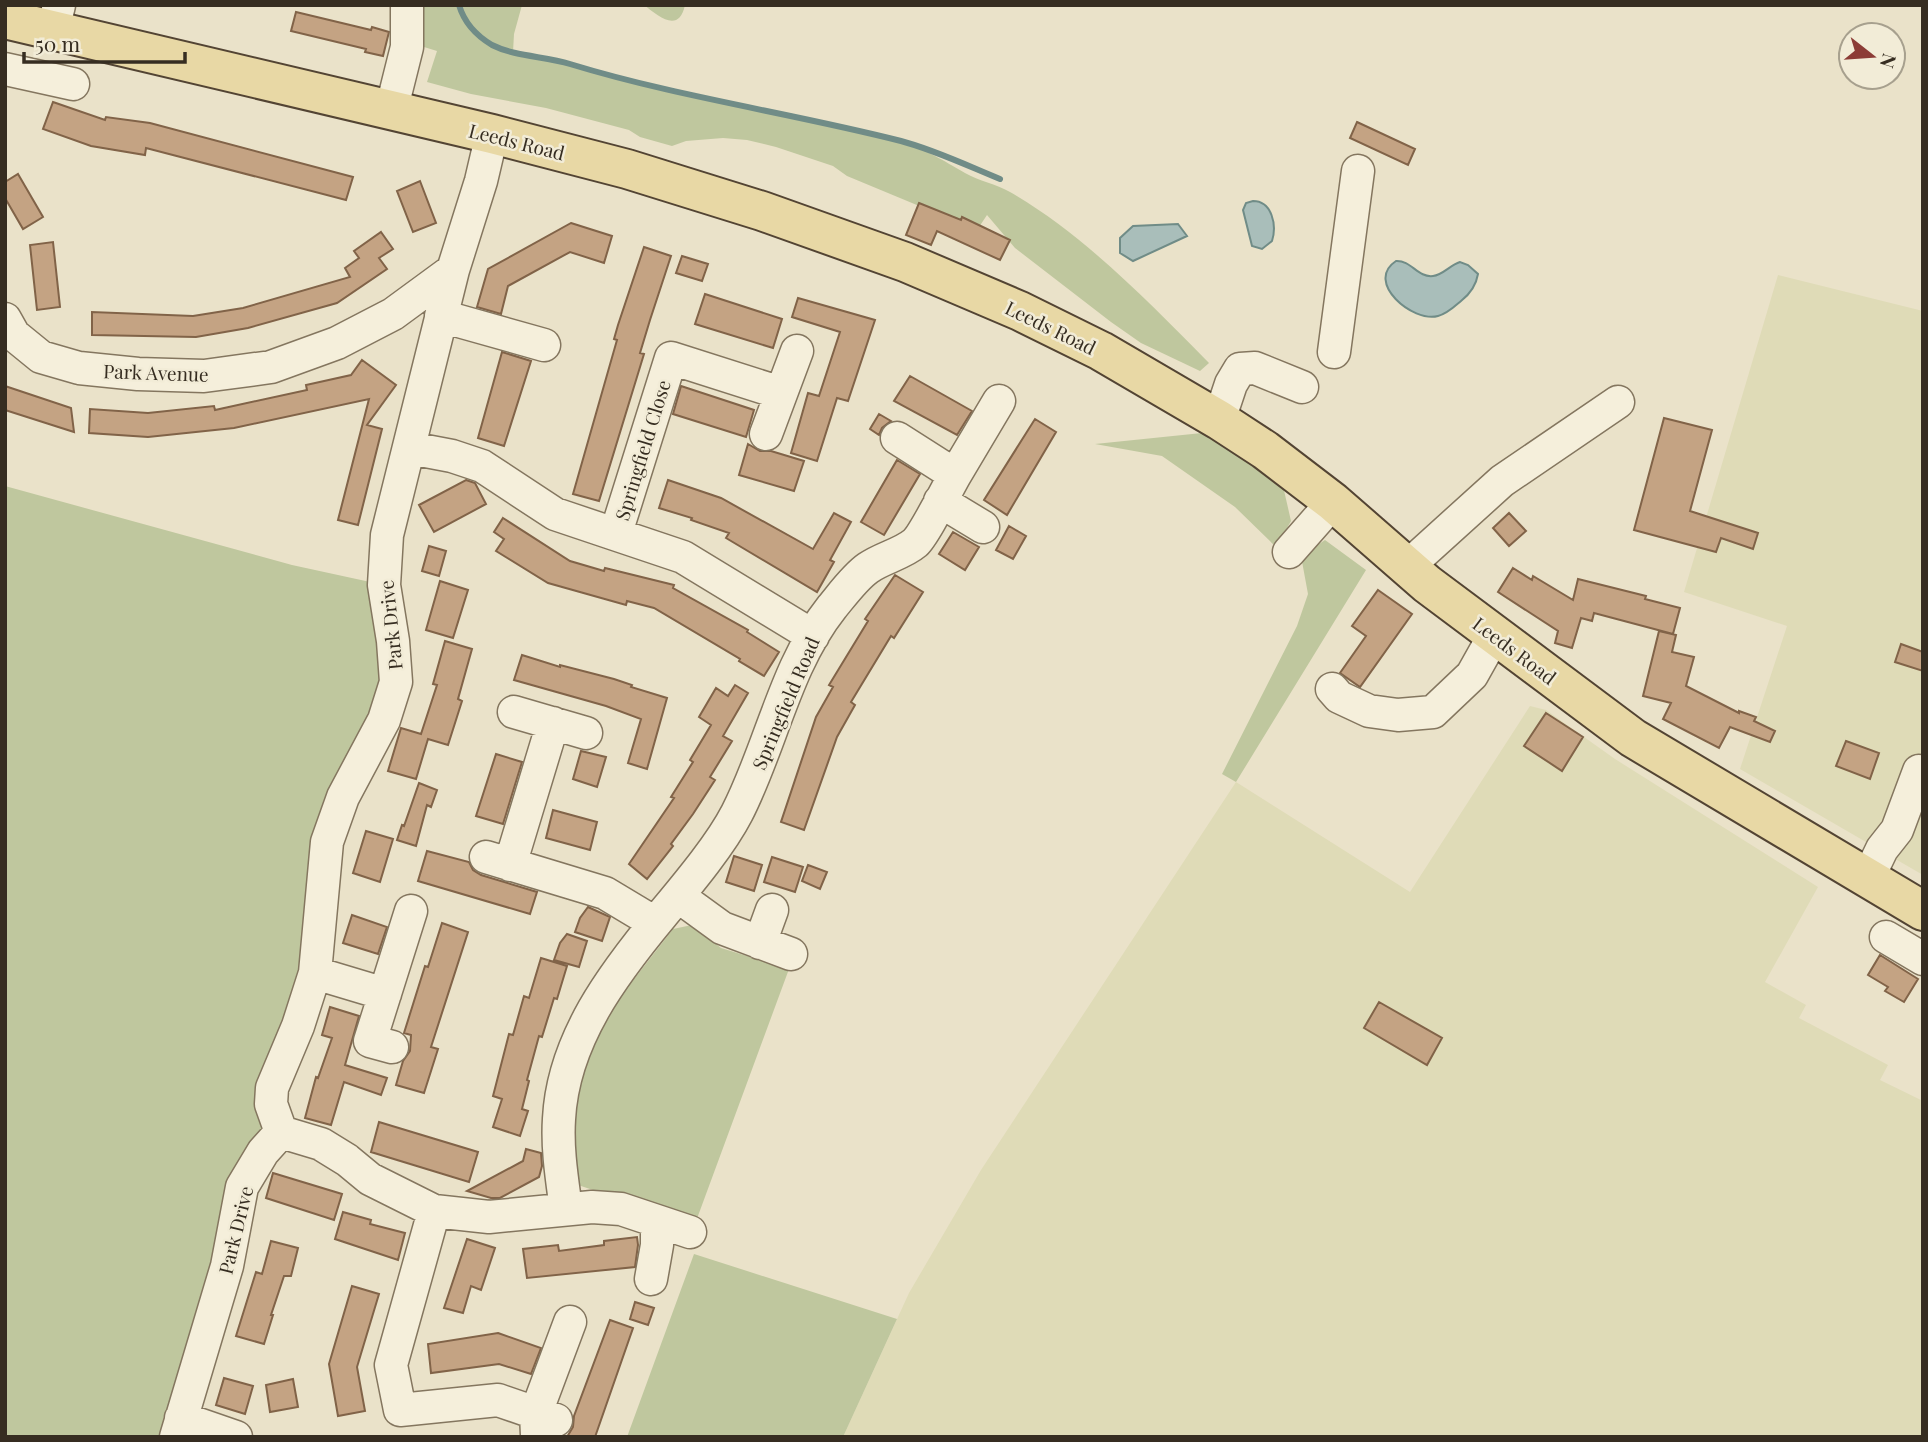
<svg xmlns="http://www.w3.org/2000/svg" width="1928" height="1442" font-family="'Playfair Display',serif">
<style>
.farmland{fill:#dfdbb7}
.green{fill:#bfc79e}
.water{fill:#a9beba;stroke:#708c87;stroke-width:2}
.lines{fill:none;stroke-linecap:round;stroke-linejoin:round}
.stream{stroke:#708c87;stroke-width:6}
.building{fill:#c4a383;stroke:#816348;stroke-width:2}
.minor-casing{stroke:#84765f;stroke-width:35}
.major-casing{stroke:#534433;stroke-width:42}
.minor{stroke:#f5efdb;stroke-width:32}
.major{stroke:#e8d8a5;stroke-width:38}
.labels{text-anchor:middle;dominant-baseline:central;stroke-width:5;stroke-linejoin:round;paint-order:stroke}
.street-label{font-size:19px;fill:#362d21;stroke:#f2ecd7}
</style>
<rect width="100%" height="100%" fill="#eae2c9"/>
<path class="farmland" d="M1778,275L1923,311V875L1740,769L1787,626L1684,592Z
M1530,706L1546,710L1615,759L1818,887L1765,982L1806,1005L1799,1018L1888,1065L1880,1080L1923,1101V1437H843L909,1293L981,1170L1236,782L1410,892Z"/>
<path class="green" d="M425,5H522L514,34L513,52L567,63L624,80L903,142C929,151 942,160 965,173C979,181 996,184 1010,192C1083,234 1149,302 1209,363L1200,371L1141,343L1111,322L1015,248L987,215L977,230L847,176L833,166L776,147L747,140L723,138L686,141L672,146L640,137L629,130L546,108L471,94L427,82L437,51L424,47L422,12Z
M644,5H685C679,34 658,16 644,5Z
M1202,433L1283,486L1291,521L1276,547L1235,507L1162,456L1095,444Z
M5,486L292,565L384,585L393,641L360,765L263,1152L176,1437H5Z
M1325,540L1366,570L1236,782L1222,774L1297,626L1308,594L1301,556Z
M692,925L721,948L789,969L695,1224L578,1185L573,1129L575,1094L599,1024L673,929Z
M694,1254L897,1319L843,1437H627Z"/>
<path class="water" d="M1253,201C1272,201 1277,225 1272,241L1262,249L1252,246L1243,210L1246,203Z
M1178,224L1187,236L1133,261L1120,253V238L1133,226Z
M1396,261C1411,260 1418,278 1433,276C1443,275 1450,265 1460,262L1468,265L1478,274C1476,286 1470,294 1461,301C1454,307 1447,314 1438,316C1413,323 1364,282 1396,261Z"/>
<g class="lines">
<path class="stream" d="M459,5C464,22 477,36 492,45C516,57 545,56 570,64C678,97 791,113 901,141C935,150 968,166 1000,179"/>
</g>
<path class="building" d="M296,12L371,30L372,27L389,32L383,56L365,52L366,49L291,31Z
M53,102L105,120L106,117L150,123L353,177L346,200L146,148L145,155L91,146L43,129Z
M1357,122L1415,149L1408,165L1350,138Z
M18,174L43,217L23,229L5,198V182Z
M420,181L436,223L413,232L397,191Z
M919,203L961,220L962,217L1010,240L1000,260L937,231L931,245L906,235Z
M571,223L612,236L604,263L570,252L508,286L501,314L477,307L488,269Z
M381,232L393,249L379,258L387,269L337,303L248,328L196,337L92,335V312L193,316L243,308L350,277L345,268L359,258L354,251Z
M53,242L60,307L37,310L30,245Z
M644,247L671,256L650,320L640,353L644,354L599,501L573,494L617,340L614,339L618,325Z
M682,256L708,264L702,281L676,273Z
M705,294L782,319L773,348L695,324Z
M798,298L875,320L848,401L837,398L817,461L791,453L808,393L819,396L840,332L792,317Z
M502,352L531,361L504,446L478,438Z
M362,360L396,385L367,425L382,429L358,525L338,520L369,399L234,428L148,437L89,433L90,409L148,413L214,406L215,410L307,390L306,385L351,375Z
M910,376L972,411L957,435L894,401Z
M5,386L71,408L74,432L5,410Z
M681,386L754,410L746,437L673,414Z
M879,414L891,421L882,428L879,435L870,429Z
M1664,418L1712,430L1690,511L1758,533L1753,549L1721,538L1716,552L1634,530Z
M1035,419L1056,432L1007,515L984,500Z
M748,444L760,451H771L804,461L794,491L739,475Z
M897,460L920,474L884,535L861,522Z
M466,480L475,483L486,504L434,532L419,505Z
M668,480L721,498L813,549L834,513L851,522L830,560L834,562L817,592L726,538L729,533L691,520L692,518L659,508Z
M1509,513L1526,531L1509,546L1493,528Z
M503,518L570,561L604,571L605,568L674,585L673,588L748,630L747,632L779,652L764,676L739,661L740,659L654,608L627,601L626,605L548,583L496,551L504,539L494,532Z
M1009,526L1026,536L1013,559L996,550Z
M953,532L979,547L965,570L939,554Z
M429,546L446,551L439,576L422,571Z
M1513,568L1532,580L1533,576L1573,600L1578,579L1646,596L1645,599L1680,608L1673,634L1594,613L1592,621L1581,618L1572,648L1555,643L1558,631L1498,592Z
M895,575L923,592L894,638L891,636L851,702L855,705L837,737L804,830L781,822L816,717L833,687L829,685L868,621L865,619Z
M440,581L468,590L453,638L426,630Z
M1378,590L1412,614L1360,687L1340,673L1366,636L1352,626Z
M1659,631L1676,635L1672,652L1694,657L1686,686L1739,713V711L1756,717L1754,721L1775,731L1770,742L1730,727L1719,748L1663,719L1671,703L1643,696Z
M445,641L472,649L458,699L462,701L448,745L428,739L416,779L388,771L401,728L421,734L437,685L433,684Z
M1901,644L1923,652V671L1895,662Z
M522,655L560,667V665L614,679L632,685L631,687L667,698L647,769L628,763L641,719L606,706L514,680Z
M735,685L748,693L723,736L732,741L710,777L715,780L693,814L671,844L673,846L647,879L629,864L674,798L671,797L693,762L690,760L711,725L699,717L716,688L728,696Z
M1546,713L1583,737L1562,771L1524,746Z
M1846,741L1879,753L1870,779L1836,766Z
M581,751L606,757L597,787L573,779Z
M496,754L522,762L503,824L476,816Z
M419,783L437,790L431,807L427,805L416,846L397,840L402,825L404,826Z
M553,810L597,822L590,850L546,838Z
M366,831L393,839L380,882L353,873Z
M427,851L469,862L473,870L481,875L537,892L530,914L418,881Z
M734,856L762,865L754,891L726,882Z
M772,857L803,867L795,892L764,882Z
M808,865L827,872L820,889L802,881Z
M588,907L610,917L602,941L575,932L580,918Z
M352,915L387,927L378,954L343,943Z
M442,923L468,932L431,1047L438,1049L424,1093L396,1085L403,1061L410,1051L411,1035L404,1033L425,966L428,967Z
M567,934L587,941L579,967L554,960L560,943Z
M1880,955L1918,979L1904,1002L1885,991L1888,987L1868,975Z
M541,958L567,966L557,999L554,998L542,1037L539,1036L527,1080L529,1081L522,1109L528,1111L520,1136L493,1127L502,1099L493,1096L509,1034L513,1035L524,996L529,998Z
M1379,1002L1442,1038L1427,1065L1364,1028Z
M330,1007L359,1016L345,1065L387,1078L381,1095L344,1082L331,1125L305,1118L316,1077L318,1078L332,1038L322,1035Z
M379,1122L478,1152L469,1182L371,1152Z
M526,1149L541,1153L542,1166L539,1177L500,1198H491L467,1191L523,1161Z
M273,1173L342,1194L334,1220L266,1198Z
M343,1212L371,1220L370,1224L405,1233L398,1260L335,1239Z
M637,1237L638,1245L635,1267L527,1278L523,1249L558,1245L559,1251L604,1245V1241Z
M467,1239L495,1248L481,1290L471,1286L463,1313L444,1308Z
M271,1241L298,1248L291,1276H284L271,1315H273L264,1344L236,1336L256,1272L262,1274Z
M352,1286L379,1294L357,1367L365,1411L338,1416L329,1364Z
M635,1302L654,1308L648,1325L630,1319Z
M610,1320L633,1328L595,1437H567L573,1427L574,1416Z
M498,1333L541,1348L531,1374L499,1364L431,1373L428,1344Z
M224,1378L253,1386L245,1414L216,1405Z
M293,1379L298,1407L270,1412L266,1385Z"/>
<g class="lines">
<defs>
<path id="minor" d="M53,31L59,5
M5,69L73,84
M391,111L407,47V5
M441,316L544,345
M5,319L14,335L41,357L79,368L138,374L204,376L271,367L337,343L393,314L453,270L481,181L492,134
M1334,352L1358,171
M1219,420L1231,384L1240,369L1255,368L1302,387
M766,434L797,351
M410,448L452,456L482,466L555,514L683,557L813,636
M955,475L999,401
M940,501L983,527
M616,533L671,358L781,393
M1289,552L1333,502
M1407,567L1502,481L1618,402
M1332,689L1339,697L1369,711L1398,715L1433,712L1472,675L1495,634
M514,712L586,733
M486,857L605,893L655,923
M510,865L553,723
M1868,878L1882,849L1897,830L1919,771
M678,896L722,928L791,954
M1886,937L1923,959
M760,943L772,910
M315,973L385,994
M392,1047L370,1041L411,911
M281,1132L271,1104L272,1088L298,1026L315,973L327,842L343,797L384,720L396,682L393,641L384,585L387,535L453,270
M281,1132L321,1144L347,1160L370,1179L434,1211L489,1217L592,1207L621,1209L690,1232
M566,1209C562,1179 557,1149 559,1119C563,1040 613,974 662,915C686,886 720,846 737,813C771,747 785,666 832,607C842,595 855,577 868,568C882,558 902,554 915,543C924,535 947,489 955,475L897,438
M434,1211L391,1365L400,1410L498,1400L556,1420
M651,1279L657,1245V1222
M181,1418L236,1437
M537,1435L536,1413L570,1322
M176,1437L227,1266L242,1187L263,1152L281,1132"/>
<path id="major" d="M5,19L492,134L627,169L762,211L905,262L1020,311L1101,351L1219,420L1265,450L1333,502L1427,584L1633,738L1923,911"/>
</defs>
<use href="#minor" class="minor-casing"/>
<use href="#major" class="major-casing"/>
<use href="#minor" class="minor"/>
<use href="#major" class="major"/>
</g>
<g class="labels">
<g class="street-label">
<text transform="translate(517 141) rotate(14)">Leeds Road</text>
<text transform="translate(1051 327) rotate(26)">Leeds Road</text>
<text transform="translate(156 372) rotate(2)">Park Avenue</text>
<text transform="translate(642 450) rotate(-73)">Springfield Close</text>
<text transform="translate(390 625) rotate(-96)">Park Drive</text>
<text transform="translate(1515 650) rotate(37)">Leeds Road</text>
<text transform="translate(785 703) rotate(-67)">Springfield Road</text>
<text transform="translate(235 1230) rotate(-76)">Park Drive</text>
</g>
</g>
<rect width="1928" height="1442" fill="none" stroke="#362d21" stroke-width="14"/>
<g transform="translate(1872 56) rotate(107)"><circle r="33" fill="#f2ecd7" stroke="#a7a08e" stroke-width="2"/>
<path d="M0-5L12 26L0 18L-12 26Z" fill="#8c3c36"/>
<text y="-10" font-size="19" font-weight="bold" text-anchor="middle" fill="#362d21">N</text>
</g>
<path d="M24 52v10h161v-10" fill="none" stroke="#362d21" stroke-width="3.5"/>
<text x="35" y="52" font-size="21" fill="#362d21" stroke="#f2ecd7" stroke-width="5" paint-order="stroke">50 m</text>
</svg>
